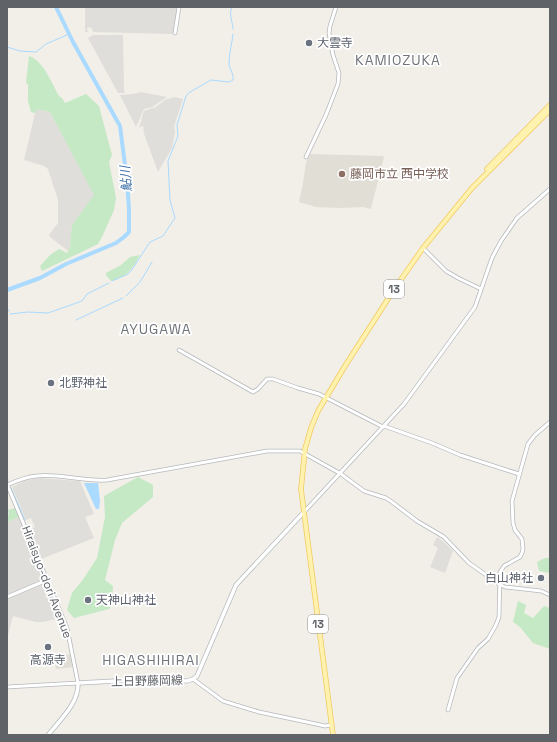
<svg xmlns="http://www.w3.org/2000/svg" width="557" height="742" font-family="'Space Grotesk','Noto Sans JP',sans-serif">
<style>
.industrial{fill:#e0deda}
.education{fill:#e1ded6}
.green{fill:#c5e8c5}
.water{fill:#aadaff}
.lines{fill:none;stroke-linecap:round;stroke-linejoin:round}
.stream{stroke:#aadaff;stroke-width:1}
.river{stroke:#aadaff;stroke-width:4}
.tertiary-casing{stroke:#b5b8bc;stroke-width:4.5}
.secondary-casing{stroke:#b6babf;stroke-width:5}
.primary-casing{stroke:#f2c960;stroke-width:5.5}
.tertiary{stroke:#fff;stroke-width:3}
.secondary{stroke:#fff;stroke-width:3.5}
.primary{stroke:#fff2af;stroke-width:4}
.worship-dot{fill:#6b7280;stroke:#fff;stroke-width:1.5}
.education-dot{fill:#8d6e63;stroke:#fff;stroke-width:1.5}
.labels{text-anchor:middle;dominant-baseline:central;stroke-width:3.5;stroke-linejoin:round;paint-order:stroke}
.shield{fill:#fff;stroke:#8f9295;stroke-width:1}
.shield-label{font-size:11px;font-weight:bold;fill:#5f6368}
.worship-label{font-size:12px;fill:#5b616d;stroke:#fff;text-anchor:start}
.education-label{font-size:12px;fill:#785e54;stroke:#fff;text-anchor:start}
.street-label{font-size:12px;fill:#5f6368;stroke:#fff}
.water-label{font-size:13px;font-style:italic;fill:#4174aa;stroke:#fff}
.quarter-label{font-size:14px;letter-spacing:1px;fill:#70757a;stroke:#fff}
</style>
<rect width="100%" height="100%" fill="#f1efe8"/>
<path class="industrial" d="M85,7H178L174,32L172,34L93,32L91,27L87,28L88,32H85Z
M93,35H123L124,90L125,93H118L88,38Z
M141,92L167,97L152,107L144,109L136,127L120,95L133,94Z
M174,97L183,99L174,126L175,132L172,148L158,172L143,131H144L143,126L139,128L144,111L156,107L165,100Z
M38,109L50,112L95,195L72,225L70,247L68,251L50,237L49,235L58,223V200L48,169L44,166L24,160L35,113Z
M39,478L80,481L94,514L85,517L94,538L41,559L29,530L35,527L31,518L26,520L12,487L24,481Z
M19,517L44,580L7,596V522Z
M437,537L443,541L453,551L445,573L430,567L438,548L433,545Z
M45,583L59,616L56,619L43,622H36L13,616L8,636L7,637V599Z"/>
<path class="education" d="M310,154L383,156L384,157L371,209L363,207L340,208L316,207L299,202L303,183L306,162Z
M71,654L73,667L56,669L54,656Z"/>
<path class="green" d="M29,56C43,60 52,84 59,96L62,98L65,103L86,94L99,106L112,155L109,162L116,198L114,210L102,237L98,244L42,271L40,266L50,255L59,249L67,253L70,247L72,225L94,195L50,112L38,109L35,113L31,112L28,101V84L26,83Z
M140,255C131,271 128,276 111,281L106,275V273L121,265L130,257Z
M138,477L153,485V497L122,523L115,540L105,580L113,586L112,605L109,609L74,618L67,610L72,593L82,581L97,558L105,517L104,496Z
M15,508L19,517L7,522V516L9,515L8,510Z
M545,558H550V573L539,571L537,562Z
M518,601L526,605L524,613L533,618L544,606L550,608V649L533,643L520,627L513,622Z"/>
<path class="water" d="M84,483H98L100,501L99,509H96Z"/>
<g class="lines">
<path class="stream" d="M232,7C228,14 233,22 233,29
M7,47L20,51L36,52L46,44L69,34
M112,281L128,274L131,271L150,242L163,236L175,218L170,200L168,161L178,136L177,125L186,96L190,92L211,80L229,82L233,80C234,74 230,70 229,64C229,53 232,44 233,34
M126,296L140,282L152,262
M7,310H9V311
M10,314L28,312L48,313L82,301L87,294L109,283
M76,320L123,298
M7,478L8,480
M11,488L25,520
M26,534L45,579
M46,582L59,615"/>
<path class="river" d="M7,290L40,278L66,264L116,243L124,237L129,232V209L127,181L120,126L73,42L56,7"/>
<defs>
<path id="tertiary" d="M175,33L179,7
M306,157L326,115L338,84L339,73L333,55L329,33L330,26L336,7
M423,248L446,271L458,278L481,289
M179,350L253,392L258,389L267,379H273L298,388L319,394L383,427
M384,426L432,443L460,455L519,474
M7,484L67,628L78,683L7,687
M7,485C16,481 26,477 36,476C59,473 83,482 107,480L267,451H300L341,474L364,491L386,498L392,502L417,521L444,537L469,563L499,584L505,587L541,591L550,595
M304,512L404,404L475,307L492,258L501,241L517,218L550,189
M7,597L47,580
M193,679L223,701L259,712L316,724L325,726L331,725
M448,710L457,678L478,648L488,639L496,625L499,617L500,572L504,566L520,557L522,553L523,549L522,539L515,530L513,523L512,501L528,444L535,435L550,422"/>
<path id="secondary" d="M48,735C60,720 79,703 78,683L135,680L187,681L193,679L197,676L236,585L304,512"/>
<path id="primary" d="M487,169L550,105
M333,735L301,489L305,449L311,428L318,411L345,366L395,288L423,248L472,188L550,110"/>
</defs>
<use href="#tertiary" class="tertiary-casing"/>
<use href="#secondary" class="secondary-casing"/>
<use href="#primary" class="primary-casing"/>
<use href="#tertiary" class="tertiary"/>
<use href="#secondary" class="secondary"/>
<use href="#primary" class="primary"/>
</g>
<g class="worship-dot">
<circle cx="309" cy="43" r="4"/>
<circle cx="51" cy="383" r="4"/>
<circle cx="541" cy="578" r="4"/>
<circle cx="88" cy="600" r="4"/>
<circle cx="48" cy="647" r="4"/>
</g>
<circle class="education-dot" cx="342" cy="174" r="4"/>
<g class="labels">
<g class="shield">
<rect x="384" y="280" width="20" height="18" rx="3"/>
<rect x="308" y="615" width="20" height="18" rx="3"/>
</g>
<g class="shield-label">
<text x="394" y="289">13</text>
<text x="318" y="624">13</text>
</g>
<g class="worship-label">
<text x="317" y="43">大雲寺</text>
<text x="59" y="383">北野神社</text>
<text x="533" y="578" text-anchor="end">白山神社</text>
<text x="96" y="600">天神山神社</text>
<text x="48" y="660" text-anchor="middle">高源寺</text>
</g>
<g class="education-label">
<text x="350" y="174">藤岡市立 西中学校</text>
</g>
<g class="street-label">
<text transform="translate(47 582) rotate(69)">Hiraisyo-dori Avenue</text>
<text transform="translate(147 681) rotate(-1)">上日野藤岡線</text>
</g>
<g class="water-label">
<text transform="translate(126 179) rotate(-95)">鮎川</text>
</g>
<g class="quarter-label">
<text x="398" y="60">KAMIOZUKA</text>
<text x="156" y="329">AYUGAWA</text>
<text x="151" y="660">HIGASHIHIRAI</text>
</g>
</g>
<rect width="557" height="742" fill="none" stroke="#5f6368" stroke-width="16"/>
</svg>
